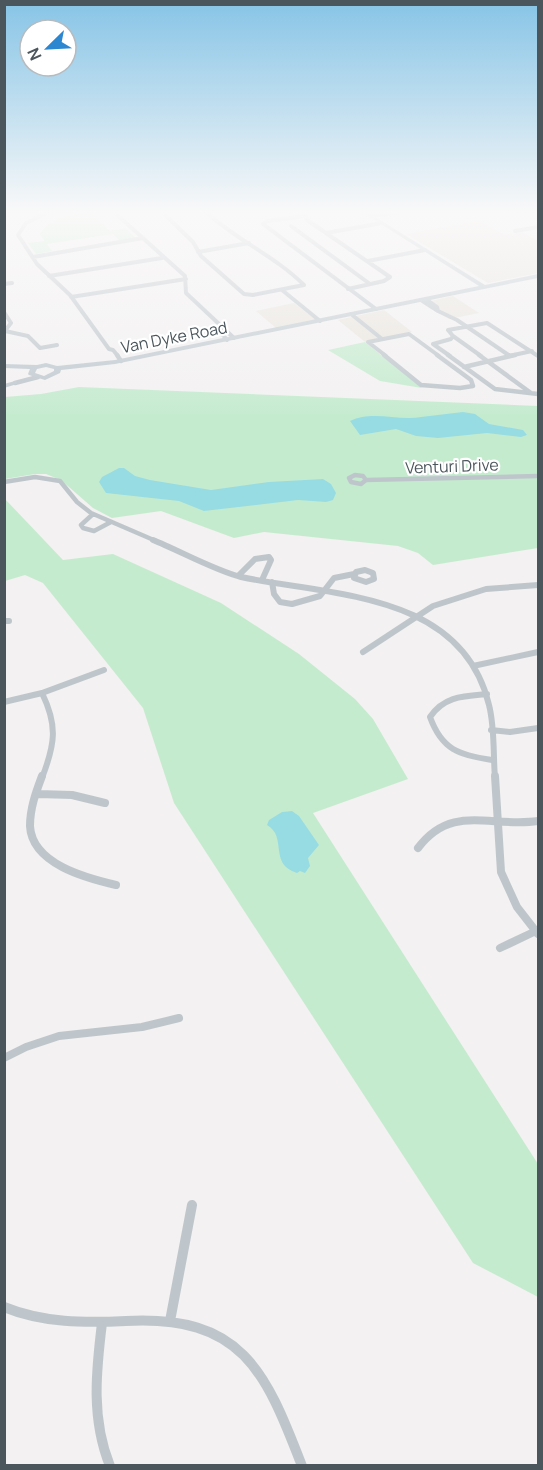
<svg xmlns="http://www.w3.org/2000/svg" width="543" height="1470" font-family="Manrope,sans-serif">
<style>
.commercial{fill:#e9e5de}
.green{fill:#c5ebcf}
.water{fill:#97dce3}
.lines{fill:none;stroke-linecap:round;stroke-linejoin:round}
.street-far4{stroke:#bec6cc;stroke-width:4}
.street-far3{stroke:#bec6cc;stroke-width:4.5}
.street-far2{stroke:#bec6cc;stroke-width:6}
.street-far1{stroke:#bec6cc;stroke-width:8}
.street{stroke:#bec6cc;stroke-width:10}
.secondary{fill:#bfc9d0;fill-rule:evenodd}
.labels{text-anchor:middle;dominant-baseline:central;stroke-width:4.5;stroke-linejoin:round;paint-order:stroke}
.far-street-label{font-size:16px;fill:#4a565c;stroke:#fff}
</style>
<rect width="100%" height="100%" fill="#f3f1f1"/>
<path class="commercial" d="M479,221L505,235L522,232L538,241V273L488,283L406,234Z
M453,296L479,313L449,319L422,303Z
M294,303L316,320L276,328L256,311Z
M384,310L412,332L365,342L338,320Z"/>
<path class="green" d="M91,212L110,231L125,228L136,238L120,241L113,234L47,244L52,251L36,254L28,243L44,241L40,234C50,217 73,215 91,212Z
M365,342L422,388L380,381L328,350Z
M79,387L538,406V548L433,565L418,553L398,546L264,532L234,538L161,511L112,518L93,508L61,480L46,474H35L5,479V397L41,394Z
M5,499L63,560L113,554L221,603L299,654L355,699L373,719L408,779L313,813L538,1164V1297L473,1263L174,803L143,708L43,583L25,575L5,581Z"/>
<path class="water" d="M463,412L475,414L489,424L523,430L527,435L521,437L487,433L438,438L416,436L396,429L360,435L350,421C372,410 398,421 421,417C435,415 449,414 463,412Z
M119,468H124L135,476L150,480L211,490L269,482L323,479L331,484L336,493L333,500L326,502L298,500L204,511L179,501L106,493L99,482L102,477Z
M292,811L299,816L319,845L308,858L310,866L305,873L300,871L297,873C268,864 288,837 267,825L269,820L282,812Z"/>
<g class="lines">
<path class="street-far4" d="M49,212L26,223L18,235L37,264L70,295L109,349L113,350L118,356
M114,212L185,276L186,293L234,338
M162,212L193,242L201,256L244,294L253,295L304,285C275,256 236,240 206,212
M305,214L307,220L390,277L384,281L348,289
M305,216L267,221L263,224L376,309
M371,216L400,212
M291,226L370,284
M515,231L538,227
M326,233L382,223
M198,252L249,243
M33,257L143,238
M368,261L425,250
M49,276L162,258
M4,284L12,283
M282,290L320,321
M71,297L186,279
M421,300L438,311L437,307L426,299
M438,311L457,320L510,356
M4,312L11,323L4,332
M351,314L382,339
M219,326L218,329L227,340
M5,331L28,336L40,348L57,345
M453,336L481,356
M386,356L368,342L409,334L439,356
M450,356L433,344L451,339L453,336L448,330L487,323L538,356
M509,356L532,351"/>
<path class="street-far3" d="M117,355L121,361
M384,355L421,385L460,388L473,386L471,380L437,355
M448,355L495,389L538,394
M479,355L531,393
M464,367L515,355
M15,383L38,377
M355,475L363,476L366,480L361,484L351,482L349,478Z
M366,480L538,476
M4,482L35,477L60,481L77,502L91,513L156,541
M93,514L81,525L83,528L94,531L111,522"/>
<path class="street-far2" d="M153,540C178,550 216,571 241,577C332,596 462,592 489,705C495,728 493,755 495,778
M365,570L373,573L374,579L366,582L354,578L356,572Z
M238,576L255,559L269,557L271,560L262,580
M272,582L274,594L280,602L292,604L320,596L334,578L354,574
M4,621H9
M363,652L433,606L486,589L538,585
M473,666L538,652
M487,694C464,696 444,696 430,717C442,750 459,755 492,760
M4,702L42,693L104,670
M491,730L510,732L538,728
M42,778C55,744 58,726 42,693"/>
<path class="street-far1" d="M42,776C36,792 30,808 30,826C32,864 86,878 116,885
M495,776L501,872L517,907L538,934
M38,794L72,795L105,803
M418,848C452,803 490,828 538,821
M500,948L538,930
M4,1058L26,1047L59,1036L142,1027L179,1018"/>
<path class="street" d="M4,1307C43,1323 85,1323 126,1321C242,1315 265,1370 302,1466
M170,1321L192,1205
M102,1323C96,1372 91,1419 110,1466"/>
<path class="secondary" d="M362,212H367L485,285L538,274V278L115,364L61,370L60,373L45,380L29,375L28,374L30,369L4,368V364L37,365L46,363L57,366L115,360L479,286ZM46,367L54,369V371L44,376L35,373L37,369Z
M15,381L17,382V384L4,388V384Z"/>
</g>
<linearGradient id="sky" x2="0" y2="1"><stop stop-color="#87c4e6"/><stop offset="0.51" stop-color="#faf9f9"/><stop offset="1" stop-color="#faf9f9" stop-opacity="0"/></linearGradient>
<rect width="543" height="417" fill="url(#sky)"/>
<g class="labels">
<g class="far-street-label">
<text transform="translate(174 337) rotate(-11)">Van Dyke Road</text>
<text transform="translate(452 466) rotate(-2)">Venturi Drive</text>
</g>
</g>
<rect width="543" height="1470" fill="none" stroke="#4a565c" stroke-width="12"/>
<g transform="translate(48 48) rotate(246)"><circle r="28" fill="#ffffff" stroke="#b7bbbe" stroke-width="1.5"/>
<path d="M0-4.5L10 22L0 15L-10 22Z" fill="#2d87d0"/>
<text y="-9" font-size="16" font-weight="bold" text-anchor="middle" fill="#4a565c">N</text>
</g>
</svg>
